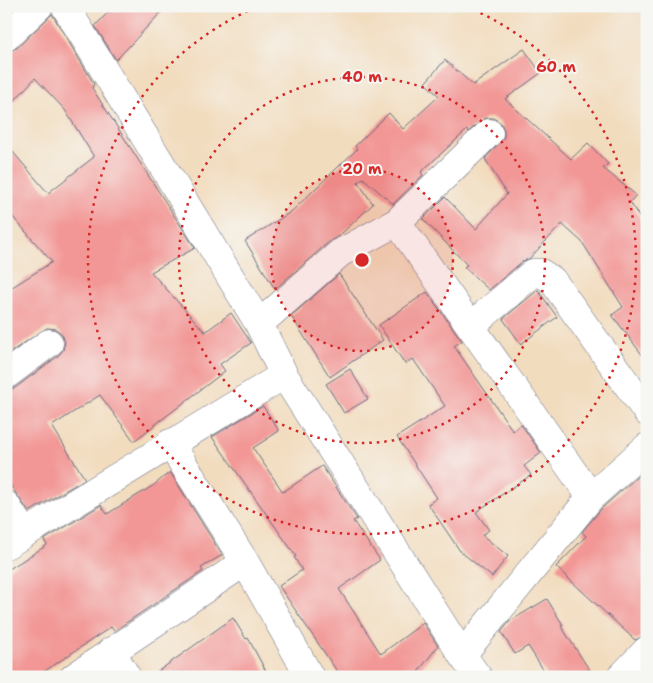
<svg xmlns="http://www.w3.org/2000/svg" width="653" height="683" font-family="'Shantell Sans',sans-serif">
<style>
.building{fill:#f29795}
.lines{fill:none;stroke-linecap:round;stroke-linejoin:round}
.street-casing{stroke:#666c80;stroke-width:29}
.street{stroke:#fff;stroke-width:28}
.ring{fill:none;stroke:#d62828;stroke-width:2.5;stroke-dasharray:2.5 5}
.centre{fill:#d62828;stroke:#f6f6f2;stroke-width:2.5}
.ring-label{font-size:15px;text-anchor:middle;font-weight:bold;fill:#d62828;stroke:#f6f6f2;stroke-width:4;stroke-linejoin:round;paint-order:stroke}
</style>
<rect width="100%" height="100%" fill="#f6f6f2"/>
<filter id="ink" filterUnits="userSpaceOnUse"><feTurbulence type="fractalNoise" baseFrequency=".02" numOctaves="2"/><feDisplacementMap in="SourceGraphic" scale="10" xChannelSelector="R" yChannelSelector="G"/><feConvolveMatrix kernelMatrix="1 2 1 2 8 2 1 2 1" color-interpolation-filters="sRGB"/></filter>
<filter id="wash" filterUnits="userSpaceOnUse"><feTurbulence type="fractalNoise" baseFrequency=".0096" numOctaves="4" result="noise"/><feDisplacementMap in="SourceGraphic" scale="20" xChannelSelector="R" yChannelSelector="G"/><feGaussianBlur stdDeviation="1.12" result="paint"/><feColorMatrix in="noise" values="0 0 0 0 0 0 0 0 0 0 0 0 0 0 0 0 0 1.4 0 .05"/><feComposite in="paint" operator="in"/></filter>
<g filter="url(#wash)">
<rect width="100%" height="100%" fill="#f2dcbe"/>
<g id="blocks">
<path class="building" d="M114,6H167L116,60L95,26Z
M52,14L94,84L92,88L195,248L151,272L205,332L231,313L251,343L220,364L225,371L134,441L100,395L52,426L85,479L29,512L6,479V390L15,388L58,356L63,350L65,342L62,334L56,329L47,328L6,355V291L52,262L6,209V144L48,193L94,157L65,110L35,78L6,110V52L17,48Z
M524,49L541,73L505,99L571,159L588,143L608,164L603,168L636,195L630,202L647,230V361L612,315L623,307L582,242L562,224L529,259L523,261L489,290L464,267L467,265L423,219L445,197L476,229L507,194L485,159L504,137V130L501,123L493,118H485L468,132L467,130L421,172L423,175L393,204L363,178L358,182L373,204L340,235L330,241L275,289L245,241L292,211L357,149L355,146L389,113L403,129L439,96L425,83L445,60L473,85Z
M339,274L383,340L330,377L291,316Z
M538,290L557,317L521,344L503,319Z
M427,292L462,341L454,346L513,431L521,424L541,453L524,466L531,475L476,512L489,530L482,535L508,556L492,577L460,551L428,504L437,498L397,437L445,406L413,359L405,364L379,325Z
M350,369L368,399L344,413L326,384Z
M263,406L279,431L253,448L283,492L322,466L357,519L353,521L380,560L339,589L381,654L423,623L438,646L414,677H341L279,586L302,570L294,557L296,556L212,437Z
M647,468V635L635,640L556,567L586,536L582,532L602,508Z
M170,472L222,555L201,568L203,571L114,631L111,627L36,677H6V571L47,545L44,540L101,505L107,514L154,485Z
M547,599L563,625L561,626L594,677H548L528,646L515,654L501,632L510,621Z
M233,618L246,639L248,638L269,677H150Z"/>
</g>
</g>
<g filter="url(#ink)">
<use href="#blocks" fill-opacity="0" stroke="#666c80" stroke-width="1"/>
<g class="lines">
<defs>
<path id="street" d="M65,6L259,324L284,375L462,655L478,677
M6,37L39,6
M397,222L489,133
M259,324L340,253L397,222L591,497
M471,326L533,273H541L552,280L647,412
M6,375L49,343
M170,443L245,562L310,677
M6,505L24,533
M6,545L284,375
M111,651L127,677
M462,655L591,497L647,447
M74,677L245,562
M621,677L647,650"/>
</defs>
<use href="#street" class="street-casing"/>
<use href="#street" class="street"/>
</g>
</g>
<circle cx="362" cy="260" r="91" fill="#d62828" fill-opacity=".12"/>
<g class="ring">
<circle cx="362" cy="260" r="91"/>
<circle cx="362" cy="260" r="183"/>
<path d="M467 7A274 274 0 1 1 257 7"/>
</g>
<circle cx="362" cy="260" r="8" class="centre"/>
<g class="ring-label">
<text x="556" y="72">60 m</text>
<text x="362" y="82">40 m</text>
<text x="362" y="174">20 m</text>
</g>
<rect width="653" height="683" fill="none" stroke="#f6f6f2" stroke-width="25"/>
</svg>
